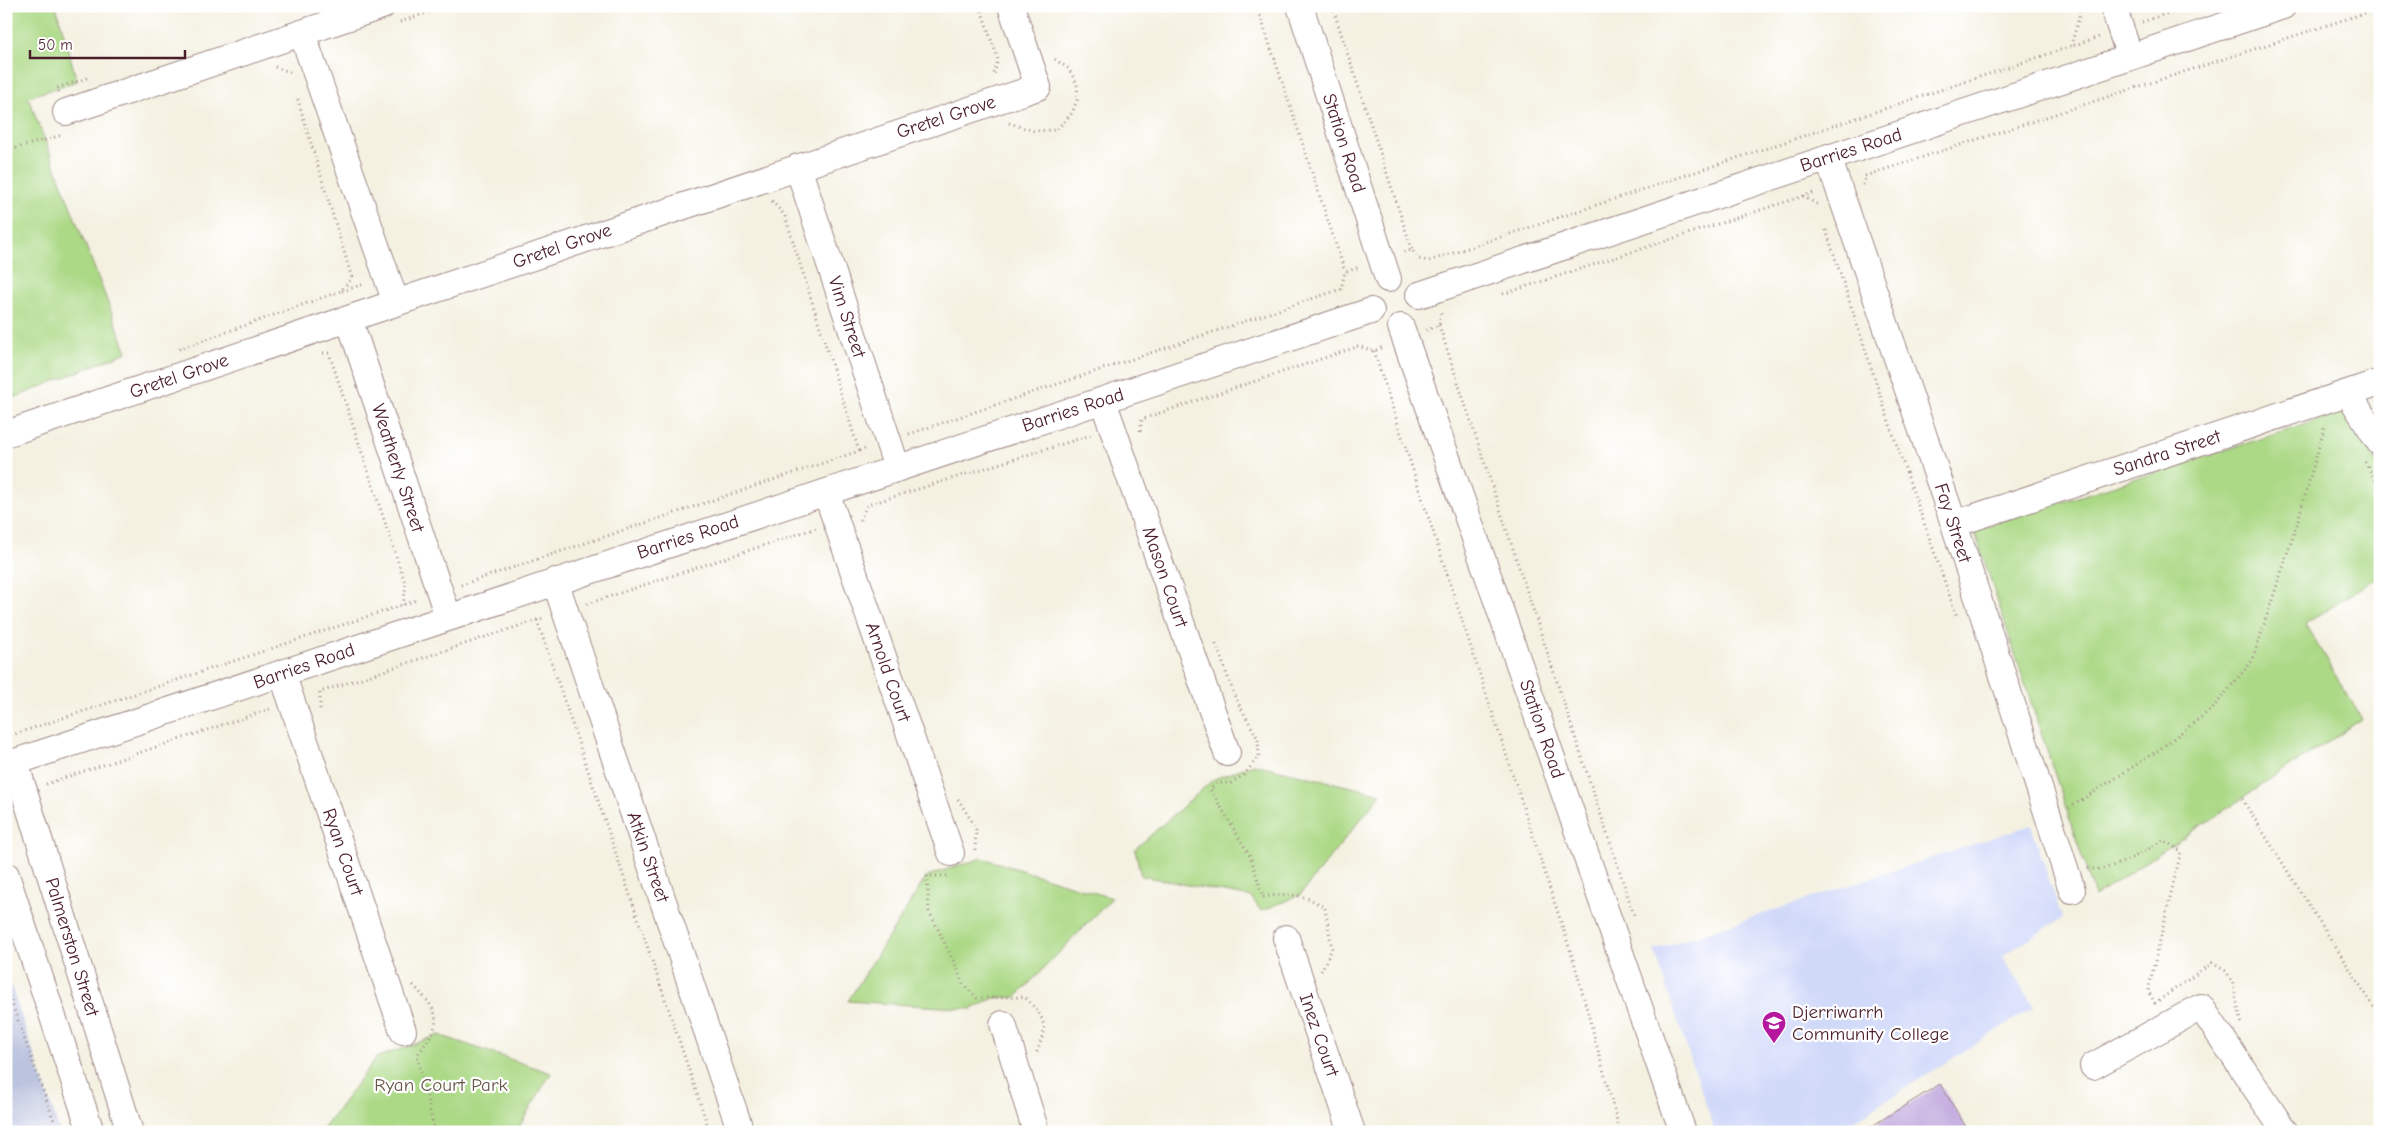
<svg xmlns="http://www.w3.org/2000/svg" width="2386" height="1138" font-family="'Comic Neue',sans-serif">
<style>
.built{fill:#d1d9f9}
.industrial{fill:#bbc3de}
.green{fill:#acd986;stroke:#7b7c58}
.building{fill:#c4ade0}
.lines{fill:none;stroke-linecap:round;stroke-linejoin:round}
.minor-casing{stroke:#9f8886;stroke-width:28}
.path{stroke:#9f8886;stroke-width:3;stroke-dasharray:1 4;stroke-linecap:butt}
.minor{stroke:#fff;stroke-width:26}
.labels{text-anchor:middle;dominant-baseline:central;stroke-width:4.5;stroke-linejoin:round;paint-order:stroke}
.street-label{font-size:19px;fill:#4a1f2b;stroke:#fff}
.poi-label{font-size:19px;fill:#4a1f2b;stroke:#fff;text-anchor:start}
.park-label{font-size:19px;fill:#675746;stroke:#fff}
</style>
<rect width="100%" height="100%" fill="#fff"/>
<filter id="ink" filterUnits="userSpaceOnUse"><feTurbulence type="fractalNoise" baseFrequency=".02" numOctaves="2"/><feDisplacementMap in="SourceGraphic" scale="10" xChannelSelector="R" yChannelSelector="G"/><feConvolveMatrix kernelMatrix="1 2 1 2 8 2 1 2 1" color-interpolation-filters="sRGB"/></filter>
<filter id="wash" filterUnits="userSpaceOnUse"><feTurbulence type="fractalNoise" baseFrequency=".0096" numOctaves="4" result="noise"/><feDisplacementMap in="SourceGraphic" scale="20" xChannelSelector="R" yChannelSelector="G"/><feGaussianBlur stdDeviation="1.12" result="paint"/><feColorMatrix in="noise" values="0 0 0 0 0 0 0 0 0 0 0 0 0 0 0 0 0 1.4 0 .05"/><feComposite in="paint" operator="in"/></filter>
<g filter="url(#wash)">
<rect width="100%" height="100%" fill="#f4f1e1"/>
<path class="built" d="M2031,825L2062,918L2002,956L2034,1007L1836,1132H1715L1654,950Z"/>
<path class="industrial" d="M6,971L60,1132H6Z"/>
<path class="green" d="M6,6H56L77,81L28,97L127,352L6,401Z
M2345,412L2380,466V576L2305,624L2362,719L2095,896L1974,530Z
M1254,764L1381,794L1300,895L1261,911L1251,897L1141,876L1135,849L1214,779Z
M982,858L1112,898L1016,997L994,998L972,1009L848,1001L927,876Z
M439,1035L551,1073L516,1132H321L376,1058Z"/>
<g id="blocks">
<path class="building" d="M1940,1084L1969,1132H1862Z"/>
</g>
</g>
<g filter="url(#ink)">
<use href="#blocks" fill-opacity="0" stroke="#9f8886" stroke-width="1"/>
<g class="lines">
<defs>
<path id="minor" d="M1300,6L1388,279
M2113,6L2130,57
M302,33L396,303
M66,112L382,6
M1828,157L1954,524L2072,890
M798,167L897,468
M1419,295L2283,6
M349,319L448,617
M1401,327L1683,1132
M2348,393L2380,443
M1103,401L1227,753
M6,434L1038,87L1011,6
M826,492L951,853
M1954,524L2380,382
M555,581L741,1132
M282,673L403,1031
M15,762L130,1132
M6,765L1371,311
M6,875L91,1132
M1286,938L1352,1132
M1003,1024L1036,1132
M2093,1066L2201,1007L2285,1132"/>
</defs>
<use href="#minor" class="minor-casing"/>
<path class="path" d="M980,6L998,60L993,77
M1257,6L1345,272
M1332,6L1412,250
M400,22L447,6
M2142,22L2189,6
M2071,46L2081,9L2080,6
M275,67L290,72
M59,92L57,88L90,77
M1009,123L1034,131L1056,130L1072,113L1078,98L1077,84L1069,69L1053,58
M6,151L62,135
M1865,176L2380,8
M1863,185L1866,176
M1803,196L1818,205
M772,201L785,216L859,451
M1826,230L1895,440L1957,617
M1404,252L1412,250L1419,259L1429,261L2099,37
M342,291L365,284
M1503,294L1816,192
M1439,325L1634,915
M1426,330L1439,325L1441,313
M1357,346L1374,351L1383,347
M179,349L341,291L352,278L297,97
M1374,351L1575,965L1620,1132
M323,353H329L406,586L403,605
M1140,431L1142,419L1357,347
M909,434L1341,289L1345,272L1360,267
M2365,462L2380,488
M860,520L867,505L1091,435
M461,585L868,448
M587,604L816,528
M537,620L710,1132
M1216,644L1235,697L1258,739L1259,756L1244,775L1231,783H1218L1210,789L1251,858L1263,897C1289,893 1304,893 1325,908L1332,949L1321,971
M320,709V692L543,618
M6,737L417,600
M46,784L270,709
M958,799L976,828L975,850
M2242,799L2380,1017
M2069,808L2156,752L2213,708L2252,661L2297,524L2325,425
M2088,868C2108,874 2146,851 2163,840L2181,851L2148,991L2155,1003L2212,963L2226,971L2233,984L2242,1025
M947,876H927L929,911L956,966L962,983L977,998L1025,997C1047,1020 1048,1026 1036,1054
M413,985C442,1015 443,1022 417,1055L435,1132
M6,987L58,1132"/>
<use href="#minor" class="minor"/>
</g>
</g>
<defs>
<symbol id="school-pin" viewBox="-11 -11 22 30"><path d="M0 17L-7.5 6A9.5 9.5 0 1 1 7.5 6Z" fill="#b5179e" stroke="#fff"/><path d="M0-5L7-2L0 1L-7-2ZM-4 1L0 2.5L4 1V4Q0 6-4 4Z" fill="#fff"/></symbol>
</defs>
<g fill-rule="evenodd">
<use href="#school-pin" x="1760" y="1009" width="28" height="38"/>
</g>
<g class="labels">
<g class="street-label">
<text transform="translate(946 117) rotate(-18)">Gretel Grove</text>
<text transform="translate(1344 143) rotate(72)">Station Road</text>
<text transform="translate(1851 150) rotate(-18)">Barries Road</text>
<text transform="translate(562 246) rotate(-19)">Gretel Grove</text>
<text transform="translate(847 317) rotate(72)">Vim Street</text>
<text transform="translate(179 376) rotate(-19)">Gretel Grove</text>
<text transform="translate(1073 410) rotate(-18)">Barries Road</text>
<text transform="translate(2167 453) rotate(-18)">Sandra Street</text>
<text transform="translate(398 468) rotate(72)">Weatherly Street</text>
<text transform="translate(1953 523) rotate(72)">Fay Street</text>
<text transform="translate(688 537) rotate(-18)">Barries Road</text>
<text transform="translate(1165 577) rotate(71)">Mason Court</text>
<text transform="translate(304 666) rotate(-19)">Barries Road</text>
<text transform="translate(888 672) rotate(71)">Arnold Court</text>
<text transform="translate(1542 729) rotate(71)">Station Road</text>
<text transform="translate(343 852) rotate(71)">Ryan Court</text>
<text transform="translate(648 857) rotate(71)">Atkin Street</text>
<text transform="translate(72 947) rotate(73)">Palmerston Street</text>
<text transform="translate(1319 1035) rotate(71)">Inez Court</text>
</g>
<g class="poi-label">
<text x="1792" y="1012">Djerriwarrh<tspan x="1792" dy="22">Community College</tspan></text>
</g>
<g class="park-label">
<text x="441" y="1085">Ryan Court Park</text>
</g>
</g>
<rect width="2386" height="1138" fill="none" stroke="#fff" stroke-width="25"/>
<path d="M30 50v8h155v-8" fill="none" stroke="#4a1f2b" stroke-width="2.5"/>
<text x="38" y="50" font-size="15" fill="#4a1f2b" stroke="#ffffff" stroke-width="4" paint-order="stroke">50 m</text>
</svg>
